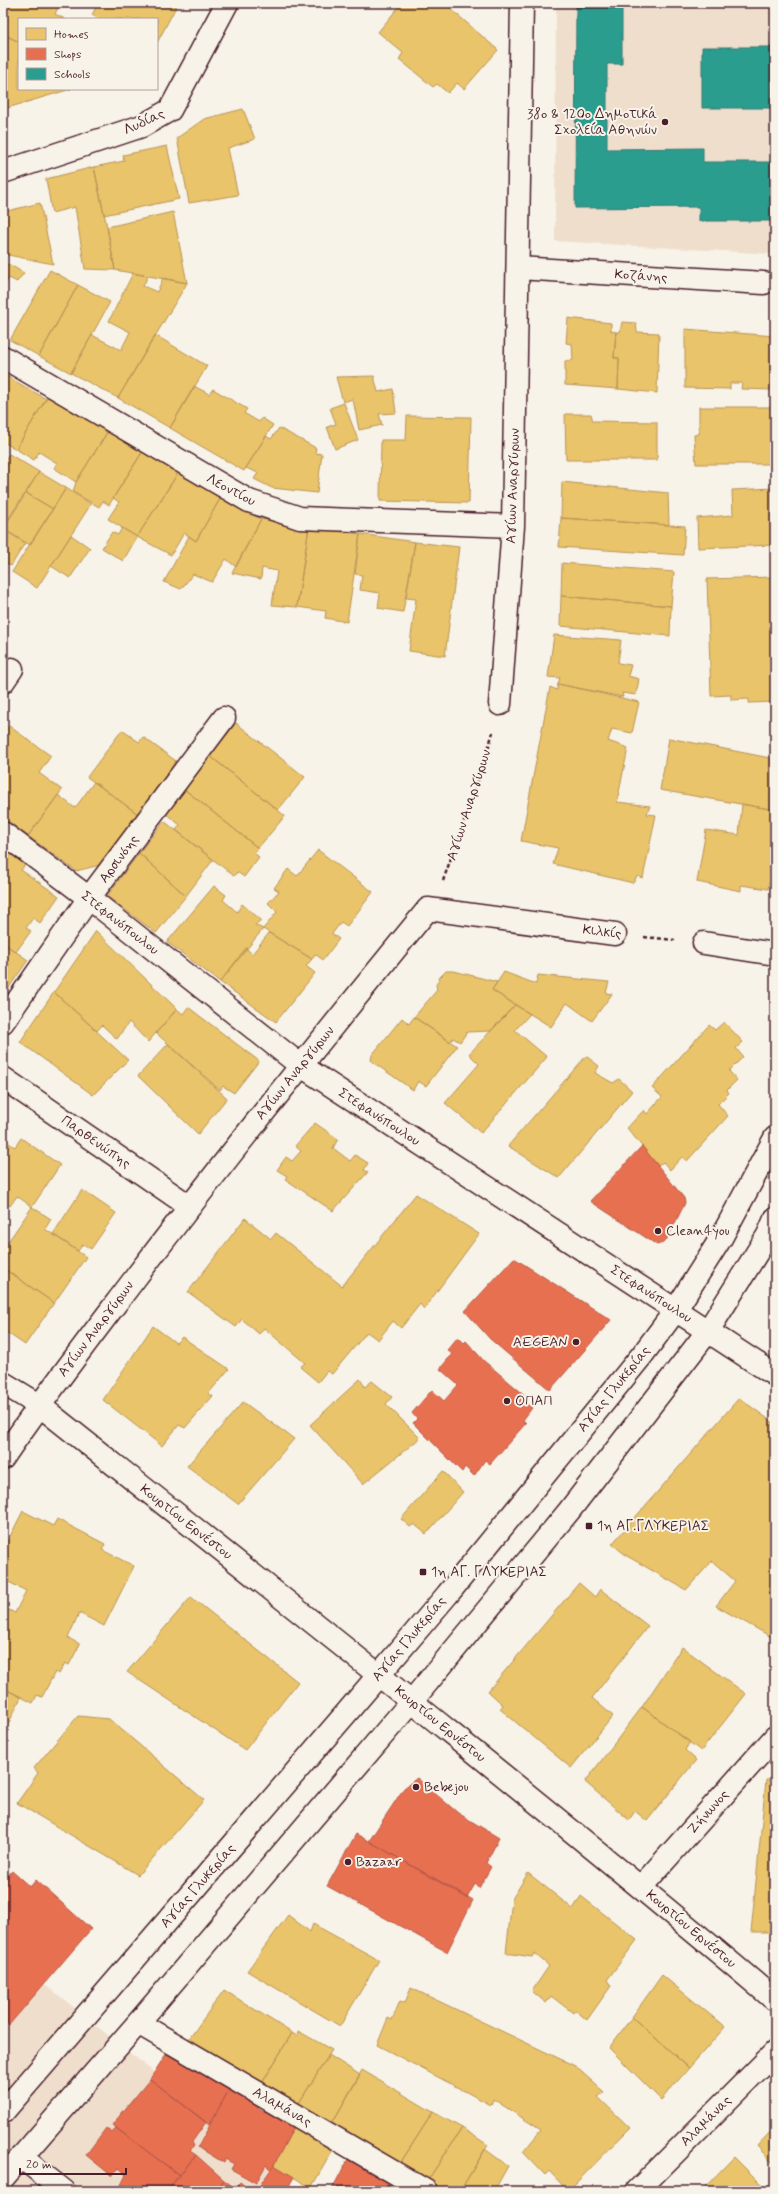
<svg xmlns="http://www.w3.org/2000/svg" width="778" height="2194" font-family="Mynerve,sans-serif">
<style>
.built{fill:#efdecc}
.homes{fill:#e9c46a;stroke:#b99257}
.shops{fill:#e76f51;stroke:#b85746}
.schools{fill:#2a9d8f;stroke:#347771}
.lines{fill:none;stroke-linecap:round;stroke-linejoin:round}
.minor-casing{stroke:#4a1f2b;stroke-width:25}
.path{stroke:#4a1f2b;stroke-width:2.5;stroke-dasharray:4 3;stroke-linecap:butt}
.minor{stroke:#f7f3e8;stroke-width:22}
.poi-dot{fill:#4a1f2b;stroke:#f7f3e8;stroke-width:1.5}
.labels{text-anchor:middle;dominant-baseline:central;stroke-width:4;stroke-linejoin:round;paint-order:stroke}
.poi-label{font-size:14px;fill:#4a1f2b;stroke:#f7f3e8;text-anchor:start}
.street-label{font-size:14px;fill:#4a1f2b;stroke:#f7f3e8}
</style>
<rect width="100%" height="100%" fill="#f7f3e8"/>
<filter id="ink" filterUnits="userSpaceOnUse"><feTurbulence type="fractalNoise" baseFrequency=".025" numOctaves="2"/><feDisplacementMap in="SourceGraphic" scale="8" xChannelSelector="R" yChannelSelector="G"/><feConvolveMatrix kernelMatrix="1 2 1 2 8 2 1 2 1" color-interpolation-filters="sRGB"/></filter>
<g filter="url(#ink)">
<path class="built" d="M556,3H775V254L555,241Z
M3,1950L300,2191H3Z"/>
<path class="homes" d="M3,3H60L55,14L65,19H19V42L3,34Z
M98,3H178L157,43V19H99L92,15Z
M402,3H444L498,50L464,89L457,83L448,93L437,84L433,87L399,59L403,53L378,32Z
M3,34L19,42V89H71L7,108L6,101L3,102Z
M243,109L255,139L228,148L238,195L189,203L177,138L204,119Z
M167,146L179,199L104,215L94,167L124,161L123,155Z
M94,167L107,227L115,270L85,269L75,207L52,213L46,179Z
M40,203L53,264L3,254V212Z
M173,212L187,283L115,270L107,227Z
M8,264L24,273L17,282L9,278L3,288V269Z
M50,270L78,285L39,356L10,340Z
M133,273L148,276L143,286L157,292L163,278L187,283L118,398L71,373L92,335L121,350L130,332L109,321Z
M78,285L110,302L71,373L39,356Z
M568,318L611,323V331L616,332L614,358H619L618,389L565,385V361L573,360L572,344L566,343Z
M622,322L636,323L637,332L659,333L657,393L618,389L619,358H614L616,332H620Z
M685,329L775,336V396H773L772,390L741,389L742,383H730V389L685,388Z
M155,335L207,366L170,428L118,398Z
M3,374L46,399L16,449L3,442Z
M374,376L378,392L393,389L396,413L379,414L382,425L359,430L353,399L343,402L336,377Z
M194,386L209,394L213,389L247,409L244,413L259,422L262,418L273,425L244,471L170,428Z
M49,394L108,431L76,482L54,468L57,463L39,452L34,460L16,449Z
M344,403L358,440L335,449L327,427L336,424L330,408Z
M699,407H775V464H696L694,435L699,434Z
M565,414H591L593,421L657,422V460H566Z
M407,416L471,417L469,503L380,501L381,440H406Z
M279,428L316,448L315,453L322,454L317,493L272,488L254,479L258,473L246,468L266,436L271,439Z
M108,431L143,451L109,505L103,501L99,507L73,492L76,482Z
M143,451L178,473L137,537L108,519L119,502L113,498Z
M9,454L39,472L9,518L3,514V462Z
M39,472L66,488L53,509L26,493Z
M178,473L221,497L196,541L184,533L171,555L137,537Z
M562,482L668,493L669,525L561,518Z
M66,488L91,504L37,588L12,572Z
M775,488V545L698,548L697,518L733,515L732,490Z
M26,493L53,509L30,545L3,529Z
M221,497L261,519L236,567L226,559L212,582L193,574L181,589L164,582L189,536L196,541Z
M3,514L9,518L3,528Z
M561,518L685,526L683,555L559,547Z
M261,519L309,527L297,607L272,605L277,571L262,568L261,579L232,573Z
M309,527L360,534L347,622L325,618L326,611L297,607Z
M122,528L137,537L123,561L102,548L112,532L118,535Z
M3,529L25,543L11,566L3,561Z
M360,534L415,542L403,612L378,608L380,593L360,590L362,575L355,574Z
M71,535L90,548L70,578L51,566Z
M415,542L459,547L445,656L409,651L416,599L406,598Z
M562,563L674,572L671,606L561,596Z
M775,577V702L749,703V699L731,700V695L711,696L707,579Z
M561,596L671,606L670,636L560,626Z
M554,635L621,640L618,663L631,665L628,676L639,679L636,695L622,693L623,697L558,684L560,678L548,677Z
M558,684L639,702L632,733L612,729L608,741L628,748L617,802L650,806L647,814L656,815L643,878L637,876L633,883L553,864L558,848L521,841L550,687L557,690Z
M236,723L305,777L278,810L210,756Z
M9,726L51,756L39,773L62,790L28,836L3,817V734Z
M122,730L139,742L143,737L176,761L138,814L87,777Z
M669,738L775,759V810L660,790Z
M210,756L285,816L258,848L184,789Z
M94,782L138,814L100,865L76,871L28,836L58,795L75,808Z
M184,789L258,848L254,853L259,857L244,877L237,872L234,876L176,830L180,825L165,813Z
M742,804L775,810V851L768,889L741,885V891L697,882L706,830L739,835Z
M164,821L213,860L186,896L139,853Z
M6,848L27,862L21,870L59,896L40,923L33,918L26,928L31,931L16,952L3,943V852Z
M318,850L373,892L347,926L341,922L332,934L339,939L323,960L315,954L312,959L263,929L277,912L268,903L279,891L274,888L288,869L297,876Z
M139,853L186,896L156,933L107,896Z
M214,886L226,895L223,900L237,912L242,904L261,920L255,925L263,929L220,982L167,942Z
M96,931L177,1009L148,1042L129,1022L117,1039L102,1025L97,1031L54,992Z
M269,933L312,959L306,966L315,973L276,1022L220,982L246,948L252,954Z
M3,943L28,960L3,996Z
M446,971H454L497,982L492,990L515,1005L491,1031L467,1032L460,1042L453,1038L450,1042L414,1017L437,990L436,985L440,977Z
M504,972L536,984L538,975L609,982L606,993L612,994L592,1021L567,1003L551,1027L492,990Z
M54,992L128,1060L93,1095L20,1042Z
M515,1005L530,1014L515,1030L547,1057L481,1133L445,1103L479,1064L469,1054Z
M188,1007L259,1061L234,1093L223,1086L220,1090L156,1033L177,1009L183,1014Z
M414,1017L457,1046L426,1086L418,1081L413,1090L371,1061L372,1055L402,1018L409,1024Z
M724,1022L743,1042L736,1048L743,1057L729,1071L737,1080L727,1090L729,1093L718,1104L728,1116L687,1161L682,1157L670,1170L663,1162L658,1166L627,1128L644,1110L647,1114L662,1097L652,1088L709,1025L715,1030Z
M168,1044L227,1098L198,1134L138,1076Z
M586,1056L599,1066L595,1073L613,1083L619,1079L632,1091L559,1178L508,1146Z
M315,1123L338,1139L333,1148L350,1161L355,1155L368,1163L364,1170L368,1172L333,1211L285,1179L287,1176L277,1170L286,1157L292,1161L301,1151L295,1146Z
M21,1138L60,1165L32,1207L17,1196L10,1206L3,1201V1142L4,1140L15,1147Z
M82,1190L116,1213L91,1249L83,1244L78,1251L53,1234Z
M416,1194L479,1234L424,1309L420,1304L401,1328L393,1321L378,1340L367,1332L332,1374L327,1371L318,1382L300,1367L305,1363L264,1328L259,1334L242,1319L236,1327L188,1292L245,1218L271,1239L276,1233L342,1286Z
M32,1207L51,1219L45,1229L86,1257L54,1303L3,1268V1249Z
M3,1268L54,1303L25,1345L3,1330Z
M153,1326L176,1343L182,1337L229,1369L208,1394L213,1396L185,1428L179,1425L162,1446L103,1400Z
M360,1379L365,1387L372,1381L392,1397L386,1404L420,1438L363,1484L310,1425Z
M739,1398L775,1424V1486L771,1491L775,1495V1639L716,1606L735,1581L712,1561L686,1590L627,1556L612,1544Z
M243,1402L294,1439L238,1504L187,1466Z
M443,1471L463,1492L426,1534L414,1524L410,1527L401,1519Z
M23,1511L53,1526L57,1519L105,1544L102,1550L134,1566L104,1626L79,1613L68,1638L80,1644L69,1665L65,1663L59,1674L55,1672L42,1697L37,1695L33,1703L3,1688V1607L15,1613L26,1591L3,1579V1550Z
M579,1583L595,1597L600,1589L648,1626L592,1698L613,1716L571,1768L500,1709L503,1705L488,1691Z
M191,1597L298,1682L245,1750L127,1672Z
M682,1647L746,1694L701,1751L642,1707Z
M3,1688L21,1697L7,1727L3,1725Z
M642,1707L690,1742L685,1750L696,1760L647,1821L635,1811L629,1820L585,1782Z
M78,1716L109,1719L204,1800L138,1875L17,1803L38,1773L34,1768Z
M766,1780H775V1932H751Z
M528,1873L573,1909L581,1896L637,1940L607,1980L611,1986L587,2020L575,2010L573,2013L551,1996L546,2003L532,1991L549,1966L534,1953L532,1957L506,1953L512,1899Z
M288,1915L310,1932L313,1924L379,1960L340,2026L247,1971Z
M662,1975L725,2027L689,2068L632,2017Z
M411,1988L575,2066L604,2092L598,2097L630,2128L568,2191L549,2171L545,2175L523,2152L541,2130L493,2099L491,2105L377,2045L388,2018L392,2020L400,2001L405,2003Z
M224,1990L292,2033L261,2085L186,2043Z
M632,2017L689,2068L661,2100L609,2048Z
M298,2031L332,2050L297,2106L261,2085L292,2033L297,2036Z
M329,2055L360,2075L331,2125L297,2106Z
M362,2070L433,2112L399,2165L331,2125Z
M433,2112L462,2128L428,2180L399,2165Z
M296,2123L335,2146L311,2188L274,2165Z
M775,2127V2166L757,2146Z
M462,2128L488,2145L460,2191H445L428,2180Z
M485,2149L508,2166L494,2191H460Z
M734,2157L768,2191H701Z"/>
<path class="shops" d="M642,1146L684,1198L685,1203L667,1239L663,1243L657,1245L590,1201Z
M514,1258L611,1320L550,1390L490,1339L465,1311Z
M458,1337L464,1343L466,1341L484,1361L527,1397L523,1401L532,1408L523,1420L526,1423L490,1464L485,1460L474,1476L465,1467L462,1472L413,1423L417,1419L412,1413L432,1390L444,1401L458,1385L440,1369L452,1354L447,1350Z
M417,1778L458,1813L499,1838L486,1863L491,1867L479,1888L475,1884L467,1898L369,1841L404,1788Z
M356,1834L473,1900L447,1952L327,1886Z
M12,1871L30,1887L36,1880L91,1929L9,2025L3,2020V1881Z
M166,2054L230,2088L209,2125L150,2079Z
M150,2079L206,2122L192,2142L194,2146L190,2151L196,2155L179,2175L112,2125Z
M230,2088L259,2104L258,2109L264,2112L268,2106L296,2123L271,2170L266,2165L256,2183L231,2169L234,2164L225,2159L224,2163L198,2147Z
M106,2128L112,2133L116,2128L179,2175L167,2191H130L121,2185L126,2175L118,2168L112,2176L86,2155Z
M196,2155L224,2180L215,2191H167Z
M349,2157L401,2188L400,2191H331Z
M274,2165L294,2177L286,2191H256Z
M224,2180L235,2188L240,2182L251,2191H215Z"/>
<path class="schools" d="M576,3H622V64H607V149L703,148V162H775V221H699V207L575,208Z
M702,47H775V108H702Z"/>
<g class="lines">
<defs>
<path id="minor" d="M3,172L142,126L170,110L227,3
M518,268L764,283
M3,357L249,501L300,518L513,526
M3,682L12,669
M500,704L513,526L522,3
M3,833L89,898L300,1065L775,1375
M704,943L775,954
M3,1022L89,898L224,718
M3,1078L189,1206
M3,1383L39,1405C286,1601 534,1796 775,2000
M3,1458C44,1397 89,1339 133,1281C229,1154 328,1031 428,909L615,934
M641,1887L775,1737
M138,2023L426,2191
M3,2112L349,1710L447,1595L643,1354L675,1311L721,1238L775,1138
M21,2157L64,2191
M3,2178L138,2023L412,1701L569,1511L708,1331L768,1235L775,1219
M637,2191L775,2052"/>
</defs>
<use href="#minor" class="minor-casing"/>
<path class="path" d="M443,881L483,766L493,732
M644,937L675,940"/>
<use href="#minor" class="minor"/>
</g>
</g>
<g class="poi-dot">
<circle cx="665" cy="122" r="4"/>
<circle cx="658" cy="1231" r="4"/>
<circle cx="576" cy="1342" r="4"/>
<circle cx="507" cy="1401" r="4"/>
<rect x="585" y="1522" width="8" height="8" rx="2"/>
<rect x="419" y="1568" width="8" height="8" rx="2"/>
<circle cx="416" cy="1787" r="4"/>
<circle cx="348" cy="1862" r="4"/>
</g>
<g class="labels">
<g class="poi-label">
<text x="657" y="114" text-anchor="end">38ο &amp; 120ο Δημοτικά<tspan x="657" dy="16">Σχολεία Αθηνών</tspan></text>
<text x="666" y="1231">Clean4you</text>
<text x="568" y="1342" text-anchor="end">AEGEAN</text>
<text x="515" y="1401">ΟΠΑΠ</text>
<text x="597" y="1526">1η ΑΓ.ΓΛΥΚΕΡΙΑΣ</text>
<text x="431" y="1572">1η ΑΓ. ΓΛΥΚΕΡΙΑΣ</text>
<text x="424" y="1787">Bebejou</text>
<text x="356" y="1862">Bazaar</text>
</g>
<g class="street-label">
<text transform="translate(144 122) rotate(-25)">Λυδίας</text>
<text transform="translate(641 276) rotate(4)">Κοζάνης</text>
<text transform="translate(513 486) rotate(-88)">Αγίων Αναργύρων</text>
<text transform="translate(231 490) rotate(28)">Λεοντίου</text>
<text transform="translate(469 805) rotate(-72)">Αγίων Αναργύρων</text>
<text transform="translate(119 859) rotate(-53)">Αρσινόης</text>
<text transform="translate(120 923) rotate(38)">Στεφανόπουλου</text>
<text transform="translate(602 932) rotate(7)">Κιλκίς</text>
<text transform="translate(295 1073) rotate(-51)">Αγίων Αναργύρων</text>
<text transform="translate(379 1117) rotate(33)">Στεφανόπουλου</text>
<text transform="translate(96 1142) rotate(35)">Παρθενώπης</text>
<text transform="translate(651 1294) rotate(33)">Στεφανόπουλου</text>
<text transform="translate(96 1329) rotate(-53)">Αγίων Αναργύρων</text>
<text transform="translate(614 1389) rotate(-51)">Αγίας Γλυκερίας</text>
<text transform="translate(186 1522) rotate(38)">Κουρτίου Ερνέστου</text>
<text transform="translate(409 1639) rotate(-50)">Αγίας Γλυκερίας</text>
<text transform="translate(440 1724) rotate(39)">Κουρτίου Ερνέστου</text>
<text transform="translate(708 1812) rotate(-48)">Ζήνωνος</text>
<text transform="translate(198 1886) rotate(-49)">Αγίας Γλυκερίας</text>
<text transform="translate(691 1929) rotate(40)">Κουρτίου Ερνέστου</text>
<text transform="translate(282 2107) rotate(30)">Αλαμάνας</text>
<text transform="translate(706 2121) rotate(-45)">Αλαμάνας</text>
</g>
</g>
<rect width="778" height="2194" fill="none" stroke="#f7f3e8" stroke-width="16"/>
<rect x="8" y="8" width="762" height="2178" fill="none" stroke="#4a1f2b" stroke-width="1.5" filter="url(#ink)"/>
<rect x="18" y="18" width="140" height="72" fill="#f7f3e8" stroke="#b29e9c"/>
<rect x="26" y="28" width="20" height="12" fill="#e9c46a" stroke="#b29e9c"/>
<text x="54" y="38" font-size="12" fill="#4a1f2b">Homes</text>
<rect x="26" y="48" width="20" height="12" fill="#e76f51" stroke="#b29e9c"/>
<text x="54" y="58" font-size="12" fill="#4a1f2b">Shops</text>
<rect x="26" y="68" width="20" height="12" fill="#2a9d8f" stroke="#b29e9c"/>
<text x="54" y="78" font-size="12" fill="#4a1f2b">Schools</text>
<path d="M20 2168v6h106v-6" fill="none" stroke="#4a1f2b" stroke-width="2"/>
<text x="26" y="2168" font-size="12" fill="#4a1f2b" stroke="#f7f3e8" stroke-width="3" paint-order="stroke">20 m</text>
</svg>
